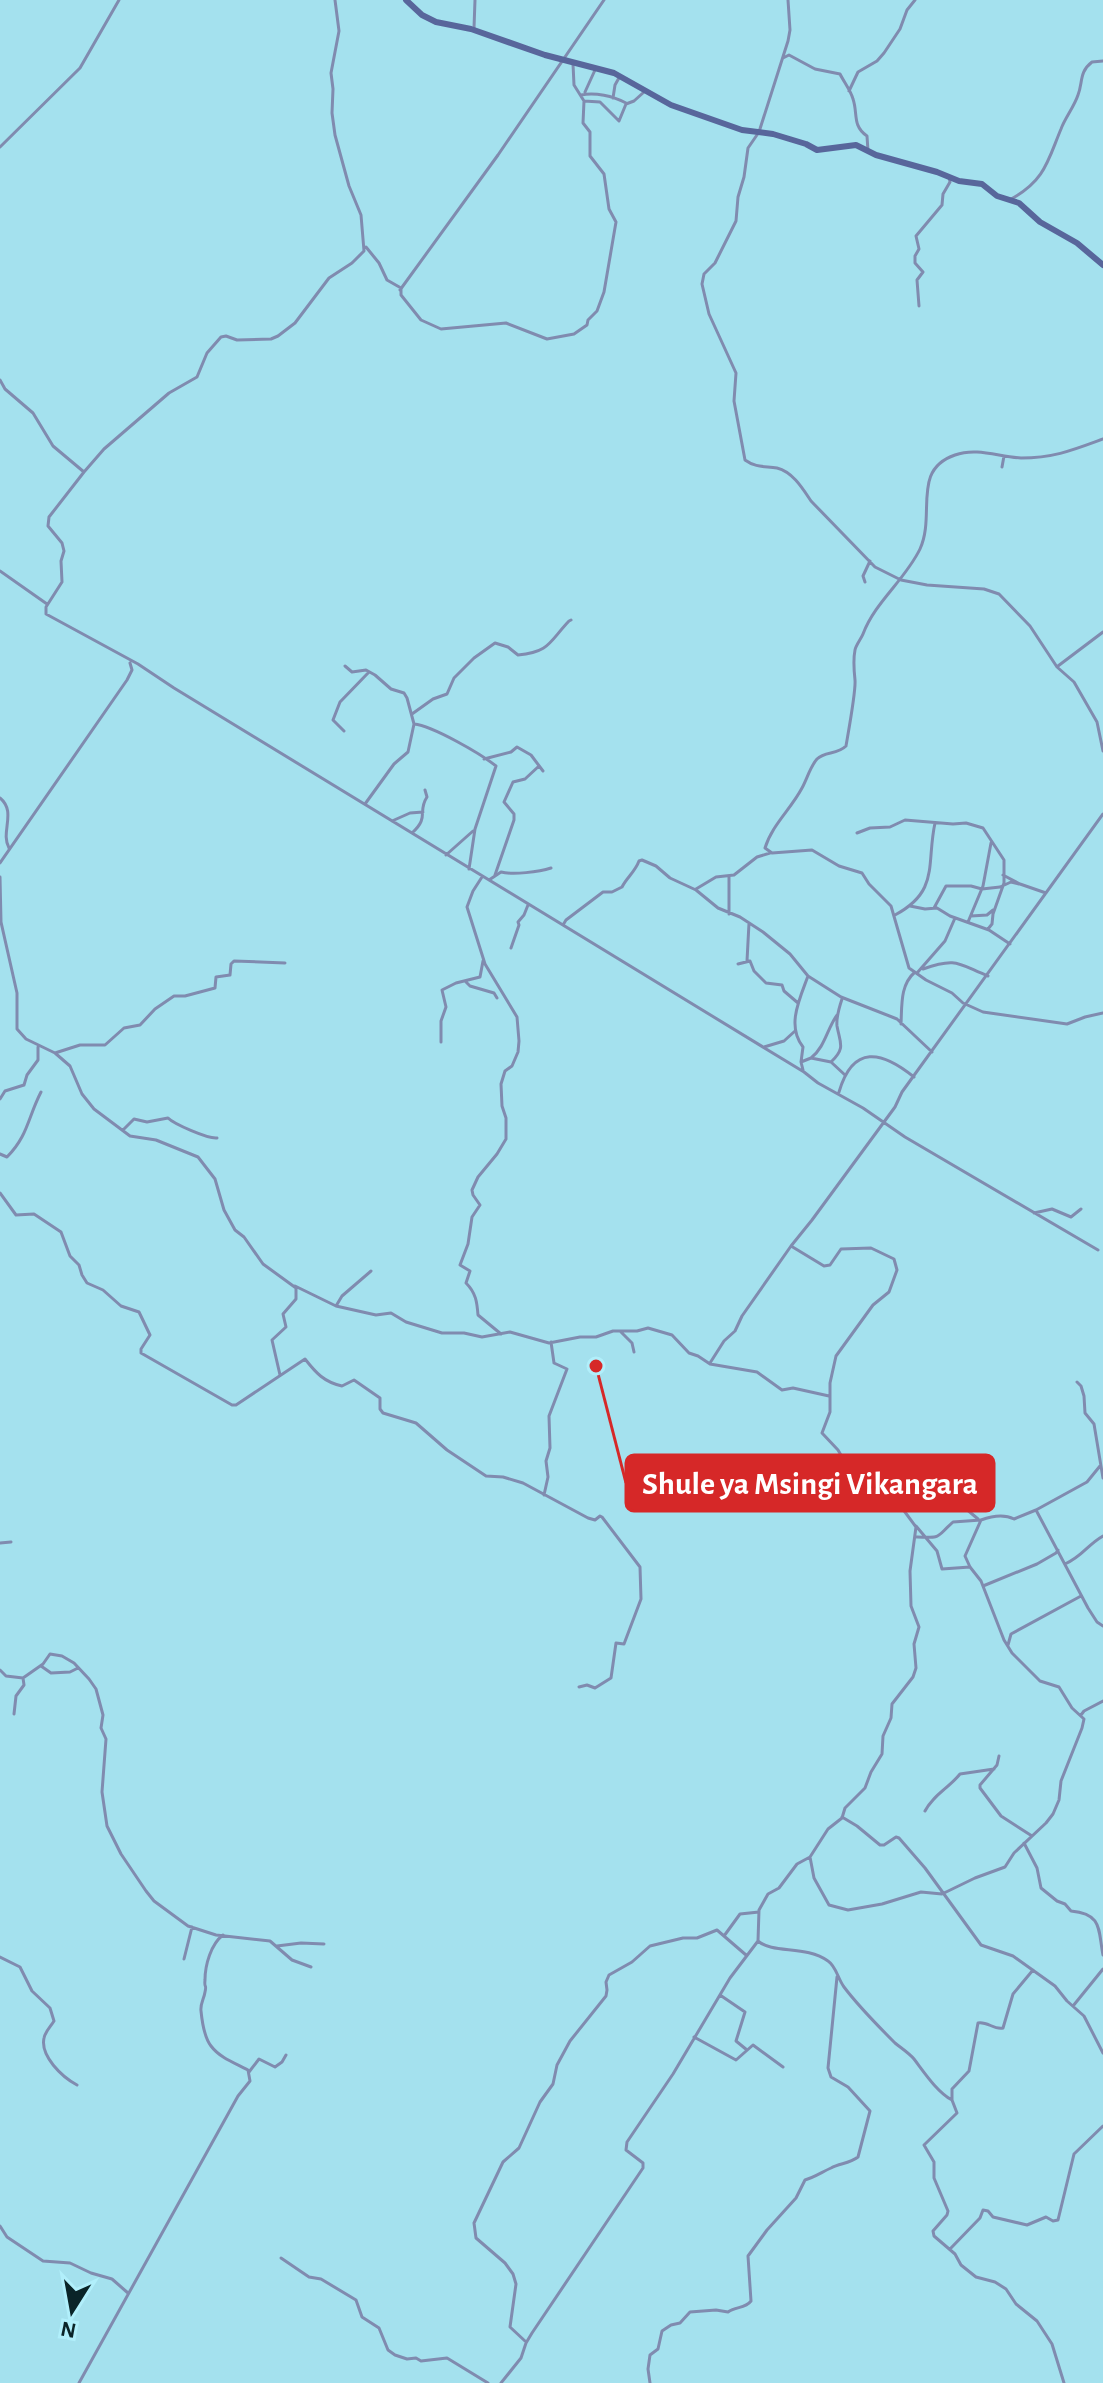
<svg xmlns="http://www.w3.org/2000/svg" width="1103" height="2383" font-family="'Alegreya Sans',sans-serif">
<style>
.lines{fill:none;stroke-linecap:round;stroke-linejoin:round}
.street{stroke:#808baf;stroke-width:3}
.secondary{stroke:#58669b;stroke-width:6}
.leader{fill:none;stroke:#d62828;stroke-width:3}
.callout-dot{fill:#d62828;stroke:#b1effb;stroke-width:3}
.callout{fill:#d62828;stroke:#d62828;stroke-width:3}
.callout-label{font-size:32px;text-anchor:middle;font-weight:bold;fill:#fff}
</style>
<rect width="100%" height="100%" fill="#a4e1ee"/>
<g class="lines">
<path class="street" d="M788,0L790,30L788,41L759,132L748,148L744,177L738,197L736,221L715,263L704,274L702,284L709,314L736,373L734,401L745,460C756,468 765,466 777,468C793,472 803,489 811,501L875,567L901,580L927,585L984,589L999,594L1030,626L1057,667L1074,682L1097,722L1103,751
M474,28L475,0
M783,58L789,55L815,69L840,74C844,82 851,91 853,99C858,113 852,126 867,136L868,151
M849,91L858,72L877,61L884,53L900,29L907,10L915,0
M585,92L595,70
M581,95C595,92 613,96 626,103
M613,98L615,85L620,76
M584,101L600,102L619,121L626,104L634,101L644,92
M0,147L80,68L119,0
M1011,199C1045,181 1048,160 1061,129C1065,118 1074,107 1078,95C1083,82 1079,72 1092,62L1103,61
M366,247L379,263L387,280L401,288V295L421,320L441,329L506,323L547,339L574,334L587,325L588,320L597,311L604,292L616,222L609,209L604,174L590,156V132L583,123L584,101L574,85L573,64
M400,290L498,155L604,0
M919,306L917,280L923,272L915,263V256L919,249L916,236L942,205L943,194L950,182L949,177
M0,380L5,389L33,413L53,446L84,472L49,517L48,526L62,543L64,551L61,561L62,582L46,607V614L138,664L174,688L804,1072L818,1083L863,1108L905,1137L1098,1250
M1103,439C1073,450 1054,458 1021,458C999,457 977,447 955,455C911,470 936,514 920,549C905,580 875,602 863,634C861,639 856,645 855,650C853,660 854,671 855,680C856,691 848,734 846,746C837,755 825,751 817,759C810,767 807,779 802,788C791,809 772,825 765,848L772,853L812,850L839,866L862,873L869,884L891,906L909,968L926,980L952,993L963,1003L983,1012L1067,1024L1085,1017L1103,1013
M1002,467L1004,456
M84,472L104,449L169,393L197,377L207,353L221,337L226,336L237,340L271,339L278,336L295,323L329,278L352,263L364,251L361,215L349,186L335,135L332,113L333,89L331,73L339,31L335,0
M0,571L47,604
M865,582L863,576L870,561
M345,666L352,672L366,670L375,675L391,689L404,693L407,698L414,724L408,752L394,764L365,804
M1058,666L1103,632
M412,714L433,699L447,694L454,678L474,658L495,643L508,647L518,655C550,652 549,642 569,621L571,620
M414,724C433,726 481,754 496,766L475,829L469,869
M344,731L333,720L340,702L369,672
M484,759L511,752L517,747L531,755L543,771
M0,798C17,812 0,832 9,848
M392,821L410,813L423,812
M412,833C430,817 417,812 427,797L425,790
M857,833L870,828L890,827L905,820L953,824L966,823L983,828L1004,860V883L993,914L992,924L988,929
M446,855L473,831
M0,863L127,680L132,670L130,663
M495,875L514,820V814L504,802L513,782L525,779L539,766
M1003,875L1020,884L1046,893
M0,877L1,922L17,993V1029L26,1039L55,1053L70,1066L82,1094L94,1109L130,1136L156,1140L198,1157L215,1179L224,1210L235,1230L244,1237L263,1264L296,1288V1299L283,1314L286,1327L272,1340L280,1375
M482,877L473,891L467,907L485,964L517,1017L519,1041L518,1052L512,1066L505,1071L501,1084L502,1106L506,1118V1139L497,1154L478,1177L472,1190L473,1195L480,1205L472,1217L468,1244L460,1265L470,1271L466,1283C476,1293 477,1302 478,1315L501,1334
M489,880L501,872C513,875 539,872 551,868
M696,889L716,877L734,875L757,857L770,853
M910,906L925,909L937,908L950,916L989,930L1010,944
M934,908L946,886H971L982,889L1000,887L1011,882L1019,884
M729,914V877
M895,915C940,891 926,864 935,823
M971,916L987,915L993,910
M968,922L983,886L991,843
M563,925L566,920L603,892H612L622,887C627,877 635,872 639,861L642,860L656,866L670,878L696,890L718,908L740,917L763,932L790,954L808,976L841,997L897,1019L932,1052
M511,948L519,925L518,922L524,915L528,905
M747,961L749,923
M738,964L750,961L754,971L766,983L782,985L784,991L798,1003
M923,969C957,957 958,964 988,976
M917,973L945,941L955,918
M466,982L470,986L494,993L497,998
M842,999C839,1008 836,1017 837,1026C840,1043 846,1048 831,1062L845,1075
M901,1024C902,1005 900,985 915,972
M441,1042V1021L446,1007L442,990L456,983L480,977L483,961
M764,1047L784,1041L795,1031
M55,1053L80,1045H105L124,1028L140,1025L155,1009L174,996H185L215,988L216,977L230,975L231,964L234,961L285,963
M811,1058C825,1047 827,1029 837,1015
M801,1062L811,1058L831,1062
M803,1070L801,1062L803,1047C786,1026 800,998 808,976
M839,1092C853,1044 882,1051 914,1077
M0,1099L5,1091L24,1085L27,1075L38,1060V1047
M123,1130L134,1119L147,1122L168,1118C174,1124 208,1139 217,1138
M0,1154L7,1157C28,1136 28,1117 41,1092
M0,1193L16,1215L34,1214L61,1232L70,1256L79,1265L82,1275L87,1283L103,1290L121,1306L139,1312L150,1335L141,1349V1353L232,1405H236L305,1359C316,1373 324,1382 342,1386L354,1380L380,1398V1409L383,1413L416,1423L447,1450L486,1476L503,1477L523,1483L588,1518L595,1520L600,1516L602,1517L640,1567L641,1599L624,1644L616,1643L611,1678L595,1688L587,1685L579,1687
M1034,1213L1052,1209L1071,1217L1081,1209
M295,1286L336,1306L376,1315L391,1313L406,1322L442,1333H464L482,1337L510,1332L549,1343L580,1337H596L613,1331H637L648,1328L672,1335L689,1353L698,1356L710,1364L757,1372L782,1390L793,1388L829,1396
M336,1306L342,1296L371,1271
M621,1332L632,1343L634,1352
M710,1363L724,1341L735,1331L742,1316L791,1246L812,1220L895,1107L902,1092L1103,814
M1077,1382L1081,1386L1084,1396L1085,1413L1094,1424L1103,1478
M544,1495L548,1477L546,1461L550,1448L549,1416L567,1369L554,1363L551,1342
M933,1496L949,1470L961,1462
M926,1498L942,1494L965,1508L978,1519
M1036,1510L1088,1608L1097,1622L1103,1626
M916,1526L937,1551L942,1569L970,1567
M916,1537C943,1538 935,1538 953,1522L981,1520
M0,1543L11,1542
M1065,1564C1083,1556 1087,1545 1103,1536
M983,1586L1037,1564L1056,1553L1058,1550
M1008,1645L1011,1634L1081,1596
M41,1666L51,1673L70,1672L78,1668
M0,1670L6,1676L23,1678L43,1664L50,1654L62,1656L74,1663L89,1679L96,1689L103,1715L101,1728L106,1739L102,1792L107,1826L121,1854L146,1891L154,1901L188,1926L216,1935L270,1941L292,1960L311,1967
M14,1714L16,1696L24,1685L23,1678
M1081,1715L1084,1711L1103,1701
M999,1756L997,1765L980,1785V1788L1001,1816L1032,1836
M925,1811C934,1794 949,1788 960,1774L994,1769
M842,1817L857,1826L880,1845H884L896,1837L899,1838L925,1868L981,1945L1013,1956L1055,1986L1067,2001L1084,2016L1103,2053
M1024,1843L1037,1868L1041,1888L1057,1901L1065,1904L1071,1911C1103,1914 1098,1930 1103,1955
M810,1857L814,1878L829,1905L848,1910L882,1904L921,1892L942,1894L975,1878L1005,1867L1014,1853L1046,1823L1053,1814L1059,1800L1061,1781L1082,1728L1084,1719L1072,1708L1059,1687L1040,1681L1012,1653L1004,1640L981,1581L970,1567L965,1556L981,1520C992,1516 1004,1514 1014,1519L1036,1510L1087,1482L1100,1466
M724,1936L740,1914L759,1912
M758,1941C773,1954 806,1945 828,1961C836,1966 838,1979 844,1987C859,2007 877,2025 895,2043C901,2048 909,2053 914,2059C924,2072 937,2092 952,2100
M277,1946L301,1943L324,1944
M0,1957L20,1967L32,1991L50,2008L54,2021C51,2026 45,2032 44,2038C40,2056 62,2077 77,2085
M184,1959L192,1927
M1033,1970L1013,1994L1003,2028C994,2030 987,2021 978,2023L969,2071L952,2089V2100L957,2113L924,2145L934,2162V2178L948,2211L947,2215L933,2231L934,2236L955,2254L961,2265L976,2277L995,2282L1006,2289L1016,2304L1037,2321L1052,2344L1064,2383
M720,1995L745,2012L736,2041L747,2050
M1073,2006L1103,1969
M694,2037L736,2060L753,2045L783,2067
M249,2072L259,2059L275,2067L282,2062L286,2055
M0,2226L7,2237L43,2261L70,2263L91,2273L112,2279L128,2293
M950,2249L980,2218L983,2210L988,2211L993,2217L1027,2225L1046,2217L1053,2221L1058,2220L1074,2154L1103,2126
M281,2258L309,2277L321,2279L356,2300L362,2317L379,2328L388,2350L395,2355L407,2359L416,2358L421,2361L447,2358L488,2383
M525,2341L510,2327L516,2284L513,2274L505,2263L476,2238L474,2223L503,2162L519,2148L540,2102L553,2084L557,2065L570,2041L606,1996L607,1990L606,1982L609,1975L632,1962L650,1946L683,1938H697L717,1930L746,1955
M79,2383L238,2096L250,2081L248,2070C235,2063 220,2058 211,2046C204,2037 202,2021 201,2011C200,2004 204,1999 205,1992C207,1983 204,1990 205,1980C205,1965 211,1944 223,1935
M501,2383L521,2358L526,2343L532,2333L643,2168V2163L626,2150L627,2142L673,2074L730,1978L758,1941L759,1910L768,1894L779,1888L797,1864L810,1857L828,1829L842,1818L845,1808L865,1788L871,1772L882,1754L883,1736L891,1718L892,1704L913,1677L916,1668L914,1644L919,1627L911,1606L910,1571L916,1527L902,1508L855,1479L838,1450L822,1433L830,1412V1383L836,1356L873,1305L889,1292L897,1270L894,1259L871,1248L841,1249L830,1265L824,1266L791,1246
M650,2383L648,2369L650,2355L658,2349L662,2331L671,2325L680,2323L690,2312L716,2310L728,2312C736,2306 745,2309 751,2301L748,2256L767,2230L796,2198L805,2180C815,2177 822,2172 831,2168C840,2163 849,2164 858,2157L870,2111L848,2087L831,2077L828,2068L837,1977"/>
<path class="secondary" d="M406,0L422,15L436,22L471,29L545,55L614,73L671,105L742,130L773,134L806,144L817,150L856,145L876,155L937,172L959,181L982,184L997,196L1019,203L1040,222L1077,243L1103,265"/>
</g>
<path class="leader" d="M596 1366L626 1483"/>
<circle class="callout-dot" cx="596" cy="1366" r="8"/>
<rect class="callout" x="626" y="1455" width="368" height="56" rx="8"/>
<g class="callout-label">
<text x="810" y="1494">Shule ya Msingi Vikangara</text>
</g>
<g transform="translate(72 2311) rotate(191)" stroke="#b1effb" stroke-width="6" paint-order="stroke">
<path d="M0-6L14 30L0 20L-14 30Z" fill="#0a2428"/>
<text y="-12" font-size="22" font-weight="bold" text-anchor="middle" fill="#0a2428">N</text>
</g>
</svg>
